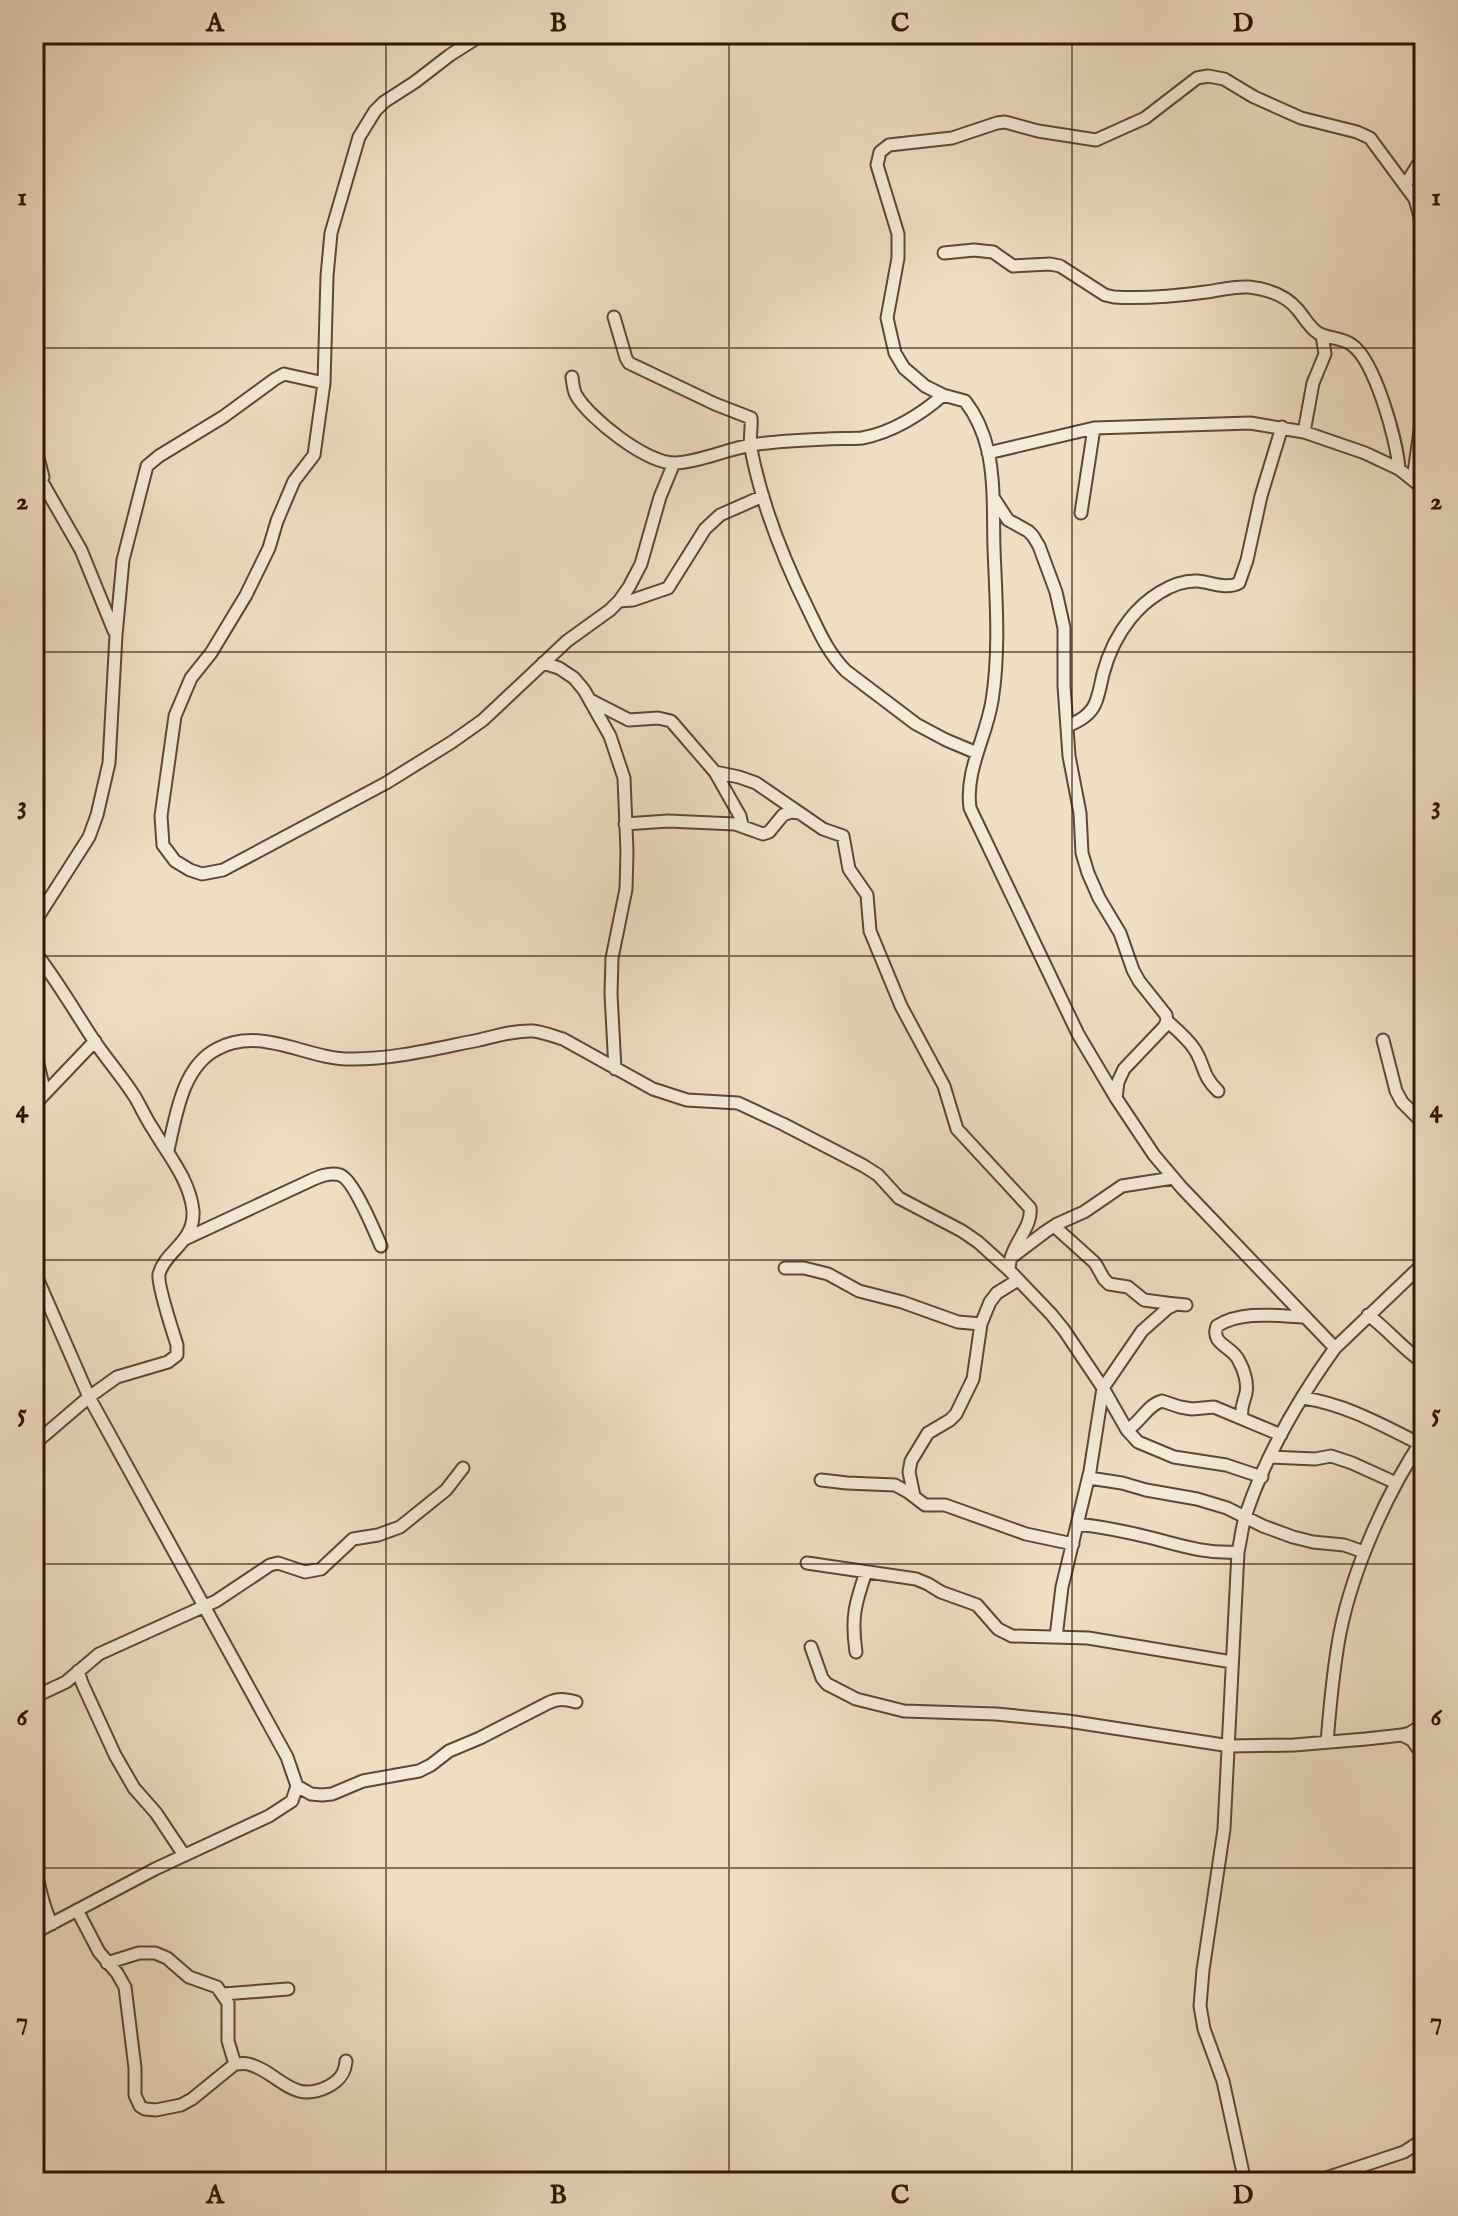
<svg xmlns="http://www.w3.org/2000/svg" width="1458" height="2216" font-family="'IM FELL English',serif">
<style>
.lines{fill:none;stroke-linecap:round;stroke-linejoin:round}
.minor-casing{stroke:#604636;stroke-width:15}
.minor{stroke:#f4ead8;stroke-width:11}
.grid{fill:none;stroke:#311307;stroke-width:2;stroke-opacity:0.55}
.neatline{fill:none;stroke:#311307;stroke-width:3}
.grid-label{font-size:26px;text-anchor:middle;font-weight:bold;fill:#311307}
</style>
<rect width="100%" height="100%" fill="#eedec3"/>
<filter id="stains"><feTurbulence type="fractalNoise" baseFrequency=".0025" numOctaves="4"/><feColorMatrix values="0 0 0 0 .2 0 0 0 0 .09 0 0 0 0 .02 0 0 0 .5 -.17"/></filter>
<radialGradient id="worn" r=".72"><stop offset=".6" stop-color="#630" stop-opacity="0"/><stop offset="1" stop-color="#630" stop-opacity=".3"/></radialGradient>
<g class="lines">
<defs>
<path id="minor" d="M483,34L450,55L415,82L384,102L375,111L359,137L331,233L327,276L324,383L314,455L294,481L277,521L269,548L246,595L211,653L191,678L175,716L161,816L163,845L175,861L190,870L202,874L223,870L386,783L452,742L483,720L567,641L610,610L619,601L629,587L641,564L660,497L674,463
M1406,184L1424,155
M944,253L974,250L993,252L1013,266L1050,264L1060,266L1105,295L1114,297C1144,299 1176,296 1206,292C1220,290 1234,286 1249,287C1267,289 1286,295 1298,310C1304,317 1309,327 1318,333C1328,339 1342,337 1352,345C1375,361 1397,441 1399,469
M614,317L626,358L629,363L715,404L751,418C752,428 749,439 751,449C762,506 784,561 810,613C820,634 829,654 846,671L916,724L946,740L977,753
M572,377C573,384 573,389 576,395C589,418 647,464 675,463C701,462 726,449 752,445C776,441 801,440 826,439C838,438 850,439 862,438C891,433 922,414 943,395
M1304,432L1313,383L1325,354L1322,335
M34,442L43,477
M988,453L1094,428L1250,423L1304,432L1365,453L1399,469L1424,489
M34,468L81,550L114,631
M1413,480L1424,402
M993,497L1008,520L1028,531L1033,536L1039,546L1056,592L1064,628V686L1069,756L1080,813L1082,853L1088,873L1099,898L1120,933L1133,970L1139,981L1166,1015L1167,1021L1164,1027L1124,1069L1118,1082L1116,1098
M1081,513L1094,428
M619,601L633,600L668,588L705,529L720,515L763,496
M543,663L559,668L574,678L584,690L610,736L624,778L627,852L626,889L612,958L611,994L615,1069
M590,700L629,720L658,718L671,721L715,772L740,816L742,825
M1067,726C1078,722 1090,715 1095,704C1099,695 1101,683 1103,674C1108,655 1118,634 1130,619C1145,600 1172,580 1197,581C1211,582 1226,590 1239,583L1247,560L1261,496L1282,427
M715,772L739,777L756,783L823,829L843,836L849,869L867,895L870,931L901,1006L944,1086L957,1129L1030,1208C1033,1228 1009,1246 1009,1270
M625,824L668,821L735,824L763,834L769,832L783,815L791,812L800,813
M34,923L89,837L97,815L109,763L116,635L123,560L147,466L159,456L223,417L275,379L284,374L324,383
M34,951C57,980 75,1012 95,1042C108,1061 123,1078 135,1097C141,1107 146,1119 153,1129C168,1155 190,1180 193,1211C195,1242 165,1251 159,1274C157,1285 173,1332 177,1345V1355L168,1362L117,1377L89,1397L287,1757L297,1786L292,1801L269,1816L155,1869L34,1933
M1167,1021C1177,1030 1188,1039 1195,1050C1205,1066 1202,1076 1218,1091
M1421,1036H1424
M1383,1040L1396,1091L1402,1102L1424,1124
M34,1048L45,1093
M34,1105L95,1041
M168,1150C176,1116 182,1067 217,1049C262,1025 306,1060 353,1059C395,1059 438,1048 479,1040C496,1036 515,1030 533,1031C543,1032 553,1036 563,1039L653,1089L687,1100L738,1103L783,1124L864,1166L878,1175L899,1198L962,1231L978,1242L1009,1270L1051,1314L1064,1330L1103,1388L1127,1430L1138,1442L1174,1457L1226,1465L1262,1477
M1054,1226L1095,1263L1104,1279L1109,1284L1128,1287L1144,1300L1174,1304
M185,1239L303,1184C314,1179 328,1171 340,1175C353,1179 375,1232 381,1246
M1012,1257L1045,1232L1057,1224L1084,1212L1122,1186L1173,1178
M785,1268H804L828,1274L859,1291L902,1302L958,1322L981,1324
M34,1271L89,1397L34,1444
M1368,1315C1389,1330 1402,1349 1424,1363
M1335,1348L1182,1188L1154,1155L1116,1098L1078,1034L970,808C965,770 986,738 992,701C1000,651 996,600 994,549C993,517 995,483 988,451C984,434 976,415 965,401L943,395L925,386L904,368L895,353L887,318L898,258V234L877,165L880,152L889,145L952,138L997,123L1005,122L1038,131L1096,140L1145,118L1197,78L1208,76L1224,79L1254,97L1301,118L1357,132L1370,138L1415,199L1420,217L1424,249
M1303,1398C1345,1404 1382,1425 1420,1444
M1242,1418C1240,1408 1244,1402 1246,1393C1248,1383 1244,1370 1239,1361C1233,1346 1210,1345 1217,1326C1242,1310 1277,1316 1305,1317
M1127,1430C1141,1422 1147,1405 1162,1401L1180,1407L1192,1409L1214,1407L1281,1435
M1412,1456L1424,1467
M1270,1457L1315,1459L1331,1456L1352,1463L1396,1483
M1089,1478L1122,1483L1146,1490L1197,1499L1227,1508L1263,1526L1293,1537L1313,1542L1344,1545L1364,1552
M821,1480L847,1483L895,1485L908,1492L925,1505H945L1026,1534L1073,1544
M914,1496L909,1472L911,1461L928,1433L950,1420L956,1414L973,1379L981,1324L990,1302L997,1293L1018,1280
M1078,1524C1103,1527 1128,1532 1152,1538C1182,1546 1207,1554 1238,1552
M807,1563L916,1579L928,1584L941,1592L977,1605L998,1629L1012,1636L1088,1638L1232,1662
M1056,1637L1062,1587L1090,1471L1103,1388L1142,1331L1168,1308L1176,1304L1186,1305
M811,1647L822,1678L827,1684L856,1699L904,1711L996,1714L1068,1721L1230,1746L1294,1745L1366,1739L1402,1735L1410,1733L1424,1724
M856,1652C851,1618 855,1604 866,1572
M78,1671L82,1683L115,1755L134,1788L156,1813L184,1855
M34,1697L66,1682L99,1654L216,1601L270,1565L278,1563L305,1572L321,1569L353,1539L378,1535L400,1527L446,1490L463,1468
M1402,1735L1412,1740L1424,1757
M1327,1742C1330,1706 1333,1669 1340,1633C1353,1568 1387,1492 1424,1437
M297,1786L311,1794L322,1795L332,1794L363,1781L419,1771L431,1765L449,1751L480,1738L548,1703C558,1698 565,1699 576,1702
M34,1869C41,1887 42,1907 52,1924
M77,1910L99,1952L117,1973L125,1987L135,2068V2095L140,2106L145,2109L156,2110L181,2105L192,2099L235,2064C239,2064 244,2063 248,2064C278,2071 292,2106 329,2086C340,2080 345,2073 346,2061
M107,1963L139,1953H155L167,1958L189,1977L217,1987L228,2003V2041L235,2064
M223,1994L288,1989
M1245,2182L1223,2081L1204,2029L1200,2006L1203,1970L1224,1829L1238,1552C1241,1539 1242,1526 1246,1514C1266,1455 1299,1398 1335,1348L1424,1263
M1314,2182L1404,2152L1424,2139"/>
</defs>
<use href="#minor" class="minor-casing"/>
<use href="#minor" class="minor"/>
</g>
<path class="grid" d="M386,34V2182M729,34V2182M1072,34V2182M34,348H1424M34,652H1424M34,956H1424M34,1260H1424M34,1564H1424M34,1868H1424"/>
<rect width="1458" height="2216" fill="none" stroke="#eedec3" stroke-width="88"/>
<rect x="44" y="44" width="1370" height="2128" class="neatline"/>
<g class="grid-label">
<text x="215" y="31">A</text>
<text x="558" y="31">B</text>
<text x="900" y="31">C</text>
<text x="1243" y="31">D</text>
<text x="22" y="205">1</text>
<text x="1436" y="205">1</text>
<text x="22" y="509">2</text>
<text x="1436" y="509">2</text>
<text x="22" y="813">3</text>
<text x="1436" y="813">3</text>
<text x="22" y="1117">4</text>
<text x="1436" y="1117">4</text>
<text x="22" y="1421">5</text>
<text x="1436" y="1421">5</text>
<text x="22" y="1725">6</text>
<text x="1436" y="1725">6</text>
<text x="22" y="2029">7</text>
<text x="1436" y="2029">7</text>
<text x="215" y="2203">A</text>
<text x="558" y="2203">B</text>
<text x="900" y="2203">C</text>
<text x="1243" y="2203">D</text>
</g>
<rect width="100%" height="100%" filter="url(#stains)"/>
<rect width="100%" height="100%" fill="url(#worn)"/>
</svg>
